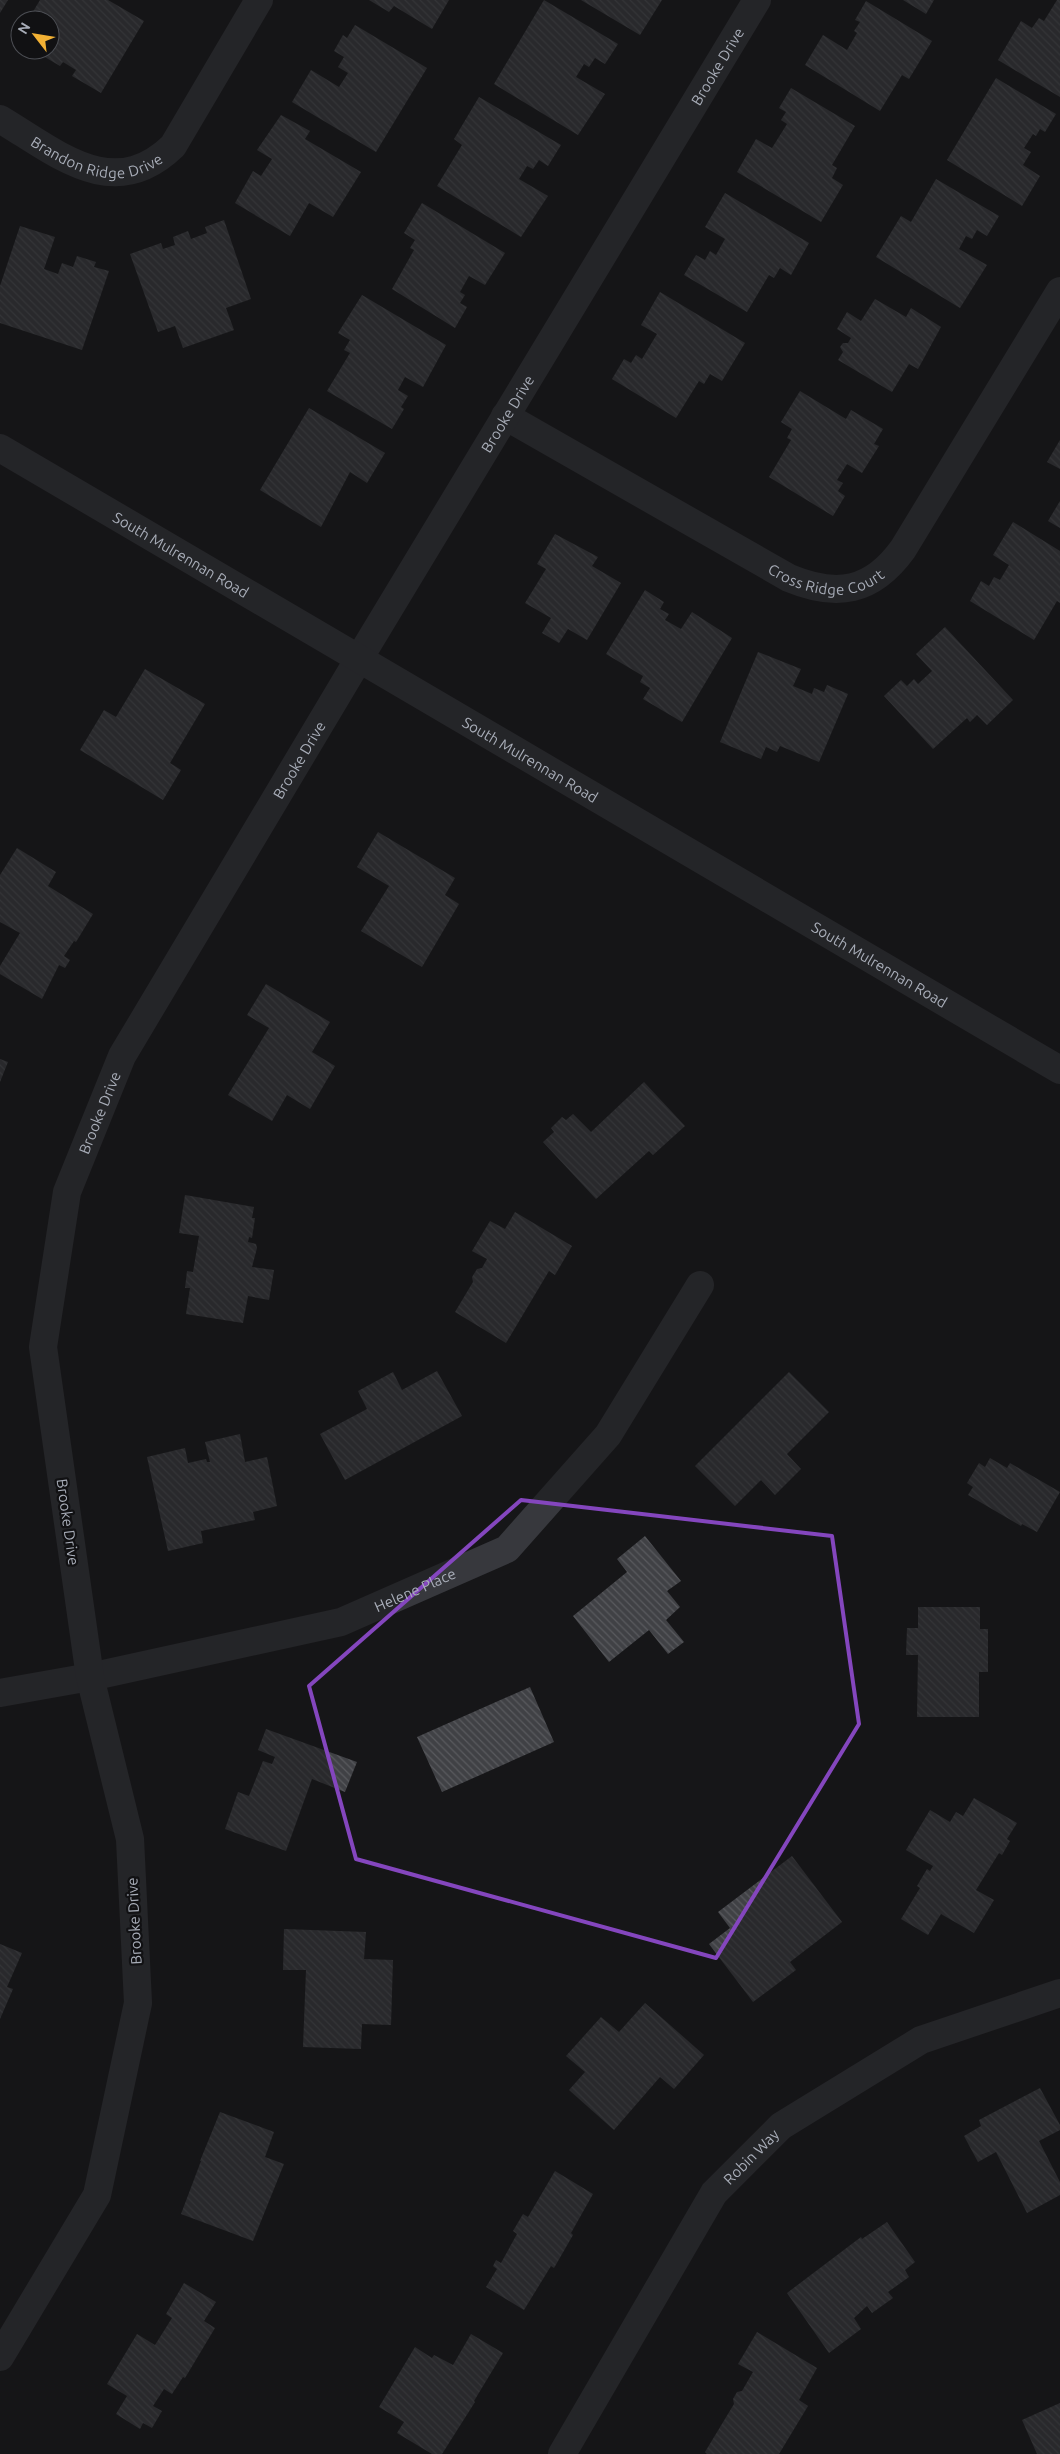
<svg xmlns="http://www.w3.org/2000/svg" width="1060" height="2454" font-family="Ubuntu,sans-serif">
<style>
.building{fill:url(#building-back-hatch)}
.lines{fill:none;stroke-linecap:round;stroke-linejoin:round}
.minor{stroke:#37383d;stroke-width:28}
.tertiary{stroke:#37383d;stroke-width:28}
.marked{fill:none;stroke:#8446be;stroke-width:4;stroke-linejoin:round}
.labels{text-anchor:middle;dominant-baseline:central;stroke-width:4.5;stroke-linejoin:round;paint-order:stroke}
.street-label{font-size:15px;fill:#a8adb8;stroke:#111113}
</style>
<defs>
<pattern id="building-back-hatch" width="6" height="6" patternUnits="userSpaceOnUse" patternTransform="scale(1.25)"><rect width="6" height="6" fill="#404145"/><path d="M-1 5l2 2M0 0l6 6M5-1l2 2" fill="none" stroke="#595a5e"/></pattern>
</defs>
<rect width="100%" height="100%" fill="#161618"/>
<path class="building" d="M0,0H8L0,13Z
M40,0H108L144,21L101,93L72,76L76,70L63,62L60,66L33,50H50V20H28Z
M369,0H449L432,29L394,6L389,12Z
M544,0L618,44L605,64L595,58L589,67L584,64L576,77L605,94L578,135L494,84Z
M581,0H662L640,35Z
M903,0H934L926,14Z
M1057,0H1060V97L998,60L1021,21L1032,28L1039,18L1044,21Z
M866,1L932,41L909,79L902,75L880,111L805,65L823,35L847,50L857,33L854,31L860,22L855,20Z
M355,25L427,68L376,152L292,102L311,70L339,87L348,73L338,67L344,57L334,51L343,35L347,38Z
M20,33V45L15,42Z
M996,78L1056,114L1045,132L1040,129L1036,136L1033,134L1024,148L1031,152L1023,165L1040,176L1022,206L947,160Z
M791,88L855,126L832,165L837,168L832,178L843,185L821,222L737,172L756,139L772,148L787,124L781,120L786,112L779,108Z
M479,97L561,145L548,166L539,160L533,169L527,166L519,179L548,196L521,237L437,186L462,145L454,139Z
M281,115L310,131L305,139L361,172L333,217L309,203L290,236L235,203L253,171L261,176L272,159L257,150Z
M936,179L999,216L987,236L977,230L972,239L966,236L959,249L987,265L960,308L876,257L901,216L911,222Z
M725,193L809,243L791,275L780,268L774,278L769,275L747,312L684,275L696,255L705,260L710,251L716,255L725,239L705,227Z
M422,203L505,253L485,285L469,276L460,292L465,295L460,303L467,307L455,328L392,289L414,250L410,248L415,240L404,233Z
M224,220L251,299L226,308L234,330L183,348L175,326L158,332L130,254L161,243L163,249L175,245L173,237L188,231L191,239L207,233L205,227Z
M20,226L55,237L44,269L58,274L62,263L73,267L77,256L96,262L94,267L109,271L82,350L0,323V286Z
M660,292L745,343L722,381L710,374L704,384L699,381L676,418L612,379L624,359L631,363L636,355L642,359L657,334L641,325Z
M362,295L446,345L423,387L405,377L398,390L408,396L401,407L404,409L392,429L327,391L350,353L344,350L350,340L338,333Z
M875,299L906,317L911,308L941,327L918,369L909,364L892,392L838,360L843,352L840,347L843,343H848L851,338L837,329L847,312L861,321Z
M800,391L846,419L851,410L883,429L874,444L879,446L862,473L847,464L837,480L843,483L838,491L845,496L833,516L769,477L791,440L787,438L792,429L781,422Z
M309,408L385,453L367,483L350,472L321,527L260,490Z
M1060,440V469L1047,462Z
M1060,501V528L1048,521Z
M1013,522L1060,551V603L1057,601L1034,640L970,601L981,581L989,586L994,577L1000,580L1009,565L993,555Z
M555,534L598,557L592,566L621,583L587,640L568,629L559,643L542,633L551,618L525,603L546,569L537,564Z
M645,590L664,602L660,609L669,614L665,620L681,629L692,612L732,638L682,722L643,699L650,688L640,682L643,676L606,654Z
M945,627L1013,700L987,725L977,715L970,722L967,718L933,749L884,696L901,680L907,686L914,679L918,684L932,671L916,654Z
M758,652L801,669L793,686L812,694L814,688L824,692L827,685L848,694L819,762L780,746L777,752L766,747L761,759L720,742Z
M145,669L205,704L170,763L181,770L163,800L80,750L104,710L116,717Z
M378,832L455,878L445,895L459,904L422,967L361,931L389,886L357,867Z
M17,848L56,872L48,886L93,914L76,942L74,941L64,956L70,960L65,968L59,965L42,999L0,974V966L20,933L0,922V875Z
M266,984L330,1022L312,1052L335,1066L310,1109L287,1095L272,1121L228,1095L269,1028L247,1015Z
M0,1059L8,1062L0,1082Z
M644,1082L685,1126L653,1155L649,1151L596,1199L543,1142L554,1132L551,1128L562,1117L566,1120L573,1114L591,1132Z
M185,1195L254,1207L252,1218H255L252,1238L249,1237L248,1242L256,1244L257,1248L252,1267L274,1270L269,1300L248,1296L243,1323L186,1314L190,1288H185L187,1271L193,1272L199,1236L179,1233Z
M515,1212L572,1246L555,1275L549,1271L506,1343L455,1312L473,1282L472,1277L477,1269L482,1268L487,1259L472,1251L490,1221L505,1229Z
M437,1371L462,1416L345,1480L320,1434L367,1409L358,1391L393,1372L402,1390Z
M789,1372L829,1412L787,1454L801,1469L775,1495L761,1480L735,1506L695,1466Z
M240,1434L245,1462L267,1457L277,1506L253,1512L255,1520L201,1531L203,1543L168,1551L147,1457L185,1448L188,1463L206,1459L207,1462H210L205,1442Z
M990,1458L1007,1468L1010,1463L1060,1492L1037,1532L1022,1524L1021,1526L968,1495L973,1487L967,1483L979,1463L985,1467Z
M645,1536L681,1581L667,1591L680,1607L666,1620L684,1642L668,1654L649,1630L609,1662L573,1616L627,1572L617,1559Z
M918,1607H980V1629H988V1672H979V1717H917L918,1655H906L907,1628H918Z
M530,1687L554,1742L442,1792L417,1737Z
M266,1729L357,1762L345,1792L312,1779L286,1851L225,1829L238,1792L249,1796L263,1761L272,1764L275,1757L258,1750Z
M974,1798L1017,1823L1007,1839L1010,1841L1002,1855L999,1853L976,1890L994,1900L974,1933L941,1914L928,1935L901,1919L920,1888L917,1886L927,1869L930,1871L933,1866L906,1850L930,1810L950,1822L956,1812L963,1816Z
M792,1856L842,1922L790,1962L796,1970L753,2002L709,1944L730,1928L718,1912Z
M284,1929L366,1932L364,1959L393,1960L391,2025L362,2024L361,2049L303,2047L306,1970H283Z
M0,1944L22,1953L7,1987L13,1989L0,2019Z
M645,2003L704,2055L674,2089L660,2077L614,2130L569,2090L585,2072L566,2056L601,2017L619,2032Z
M1040,2088L1060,2125V2130L1039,2141L1060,2182V2195L1027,2213L996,2152L978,2162L964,2136L981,2126L979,2120Z
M220,2112L274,2132L265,2157L284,2164L253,2241L181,2214L201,2161H200Z
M555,2171L593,2194L571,2233L573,2235L554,2268L551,2266L524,2310L486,2287L497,2269L493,2266L496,2260L501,2263L517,2234L513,2231L523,2214L528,2217Z
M887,2222L915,2262L905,2270L909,2277L888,2292L893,2298L872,2313L867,2306L854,2318L861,2329L829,2353L787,2293L861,2237L862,2239Z
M184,2283L216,2302L204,2321L215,2328L185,2378L183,2377L172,2394L164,2389L153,2406L162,2411L152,2428L143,2423L140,2429L116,2414L127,2396L107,2384L137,2334L155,2345L172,2318L166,2314Z
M757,2332L817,2368L799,2400L808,2406L779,2454H707L705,2452L734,2404L733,2399L737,2392L742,2391L753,2372L738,2364Z
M471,2334L503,2353L474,2401L475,2402L442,2454H432L397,2433L404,2422L379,2407L415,2347L432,2358L434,2355L453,2365Z
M1060,2403V2454H1037L1022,2420Z"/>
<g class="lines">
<g class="minor">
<path id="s1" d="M0,119C57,153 113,204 173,146L259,0"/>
<path id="s2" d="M505,416L789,578C837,598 872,592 903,549L1060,291"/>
<path id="s3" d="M0,1693L90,1677L341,1622L507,1549L608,1435L700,1285"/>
<path id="s4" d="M0,2357L97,2195L138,2003L130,1839L90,1677L43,1347L67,1192L122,1056L360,657L757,0"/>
<path id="s5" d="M562,2454L714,2193L781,2126L921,2040L1060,1993"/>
</g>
<path class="tertiary" id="s6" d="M0,448L1060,1070"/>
</g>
<path d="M0 0H1060V2454H0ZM521,1500L832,1536L859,1724L716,1958L356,1859L309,1686Z" fill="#161618" fill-opacity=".55" fill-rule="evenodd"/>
<path class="marked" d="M521,1500L832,1536L859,1724L716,1958L356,1859L309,1686Z"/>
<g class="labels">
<g class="street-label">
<text stroke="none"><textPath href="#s4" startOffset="2508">Brooke Drive</textPath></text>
<text stroke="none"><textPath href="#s1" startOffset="108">Brandon Ridge Drive</textPath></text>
<text stroke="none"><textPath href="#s4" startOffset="2102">Brooke Drive</textPath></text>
<text stroke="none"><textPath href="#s6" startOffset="210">South Mulrennan Road</textPath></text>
<text stroke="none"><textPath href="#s2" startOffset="365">Cross Ridge Court</textPath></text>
<text stroke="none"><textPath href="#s6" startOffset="615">South Mulrennan Road</textPath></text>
<text stroke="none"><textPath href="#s4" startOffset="1698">Brooke Drive</textPath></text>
<text stroke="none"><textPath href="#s6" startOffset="1020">South Mulrennan Road</textPath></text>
<text stroke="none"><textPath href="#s4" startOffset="1292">Brooke Drive</textPath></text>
<text transform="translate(68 1522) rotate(82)">Brooke Drive</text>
<text stroke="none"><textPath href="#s3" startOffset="429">Helene Place</textPath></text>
<text transform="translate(134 1921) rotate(-93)">Brooke Drive</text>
<text stroke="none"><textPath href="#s5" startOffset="354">Robin Way</textPath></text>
</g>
</g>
<g transform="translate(35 35) rotate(301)"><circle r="24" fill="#111113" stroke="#4d4f55"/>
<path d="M0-4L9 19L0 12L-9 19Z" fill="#f2b134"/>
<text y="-8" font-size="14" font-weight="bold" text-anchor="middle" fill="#a8adb8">N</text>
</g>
</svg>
